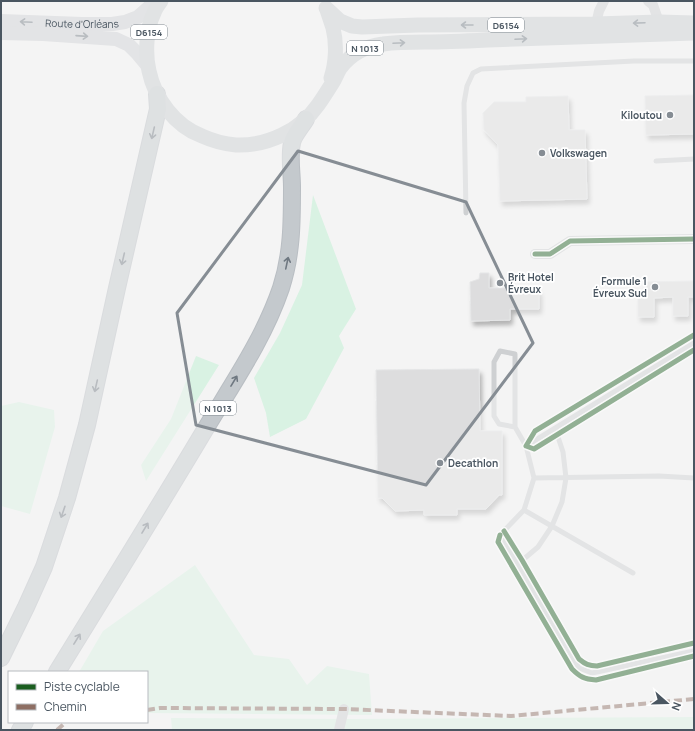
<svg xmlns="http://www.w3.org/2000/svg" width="695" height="731" font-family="Manrope,sans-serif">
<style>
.green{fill:#d9f2e3}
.building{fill:#ddddde;stroke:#e5e6e7;filter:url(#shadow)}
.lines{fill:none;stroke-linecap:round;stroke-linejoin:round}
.trunk-casing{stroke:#b9bec3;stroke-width:18}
.service{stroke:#ced0d2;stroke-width:5}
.minor{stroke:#ced0d2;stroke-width:10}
.secondary{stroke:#ced0d4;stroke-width:14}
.primary{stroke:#caced1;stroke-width:15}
.trunk{stroke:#c4c9cd;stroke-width:16}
.quiet{stroke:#8d6e63;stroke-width:4;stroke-dasharray:8 4;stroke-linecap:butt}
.cycleway-casing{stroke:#fff;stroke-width:8}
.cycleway{stroke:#1b5e20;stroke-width:5}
.oneway{stroke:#727b84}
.oneway2{stroke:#707a83}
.oneway3{stroke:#6f7881}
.marked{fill:none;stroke:#868d94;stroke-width:3;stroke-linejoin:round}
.poi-dot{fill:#868d94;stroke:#fff;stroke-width:1.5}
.labels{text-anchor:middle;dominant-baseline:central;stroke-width:3.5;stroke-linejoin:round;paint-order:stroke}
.shield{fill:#fff;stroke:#808990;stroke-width:1}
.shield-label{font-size:9px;font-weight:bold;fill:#4a5661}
.street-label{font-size:10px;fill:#4a5661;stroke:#fff}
.poi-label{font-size:10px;font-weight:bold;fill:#4a5661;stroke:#fff;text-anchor:start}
</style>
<defs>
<filter id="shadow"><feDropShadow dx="2.5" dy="4.5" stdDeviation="2" flood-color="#0004"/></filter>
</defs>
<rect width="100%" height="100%" fill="#f4f4f4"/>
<path class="green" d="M313,195L356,309L339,336L344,348L306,419L270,437L266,413L254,378L280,333L302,285Z
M196,356L219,365L146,481L141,465L171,419Z
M19,402L54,410L55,427L30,514L1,506V406Z
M195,565L254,655L289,659L307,685L327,666L369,674L372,715L147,713V672H79L103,631Z
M694,717V730H172L171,718L349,719Z"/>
<path class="building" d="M694,95V134L646,135L645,96Z
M568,96L569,130H585L587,199L500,201L498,145L484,130L483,113L494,102H526V97Z
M480,273H489V288H510V290H539V309H510V320L471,321L470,282L479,279Z
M694,281V297H688V316H673V297L654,298V317H638V298H644V282Z
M479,369L480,431H502V495H499L486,509H457V515H424V510L395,511L382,498H378L376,370Z"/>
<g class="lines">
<defs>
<path id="trunk" d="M1,658L26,607L44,567L67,498L87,425L117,288L155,122L158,109L157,94
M57,672C107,591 157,510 206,428C233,383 264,338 281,288C292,254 292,222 292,187C292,173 289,157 292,143C293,136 302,126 306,119
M20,730L25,722"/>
</defs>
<use href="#trunk" class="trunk-casing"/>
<path class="service" d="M656,161L694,159
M466,213L464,103L467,86L473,73L481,69L634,61H694
M694,343L526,446L534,478L659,476L694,478
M515,427V354L500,351L494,362V416L499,424L515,427L526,446
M534,478L524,510L500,535L579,668L592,673L694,651
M524,510L633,573
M518,564L538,547L552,526L562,502L566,478L563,452L555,428"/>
<path class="minor" d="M648,1L653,5L659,22
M596,24L599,11L604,1
M535,254H550L570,241L694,239
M339,730L344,709"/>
<g class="secondary">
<path id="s1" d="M1,21L82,24H112L125,22L138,17L156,1"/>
<path d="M1,33L43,34L116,39L129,45L137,53L147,65"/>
</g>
<path class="primary" d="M161,1C158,5 155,9 154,13C146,29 145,54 149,71C155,99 175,126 202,136C213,141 224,144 236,145C267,146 300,131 318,105C323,98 328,90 333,82C336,77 338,71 341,67C352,53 366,46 383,44C397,42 411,42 425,42C446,42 467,41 488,40C557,38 625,35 694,33
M326,8L340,21L352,26L362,27L418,25L596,24L659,22L694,23
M327,10C329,16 331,22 333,28C337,44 336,63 331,78"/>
<use href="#trunk" class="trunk"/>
<path class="quiet" d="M147,710L160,708L344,709L511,716L694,699
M57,730L66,722"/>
<defs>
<path id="cycleway" d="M535,254H550L570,241L694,239
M694,335L535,431L526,446L534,449L694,350
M504,531L522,560L579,659C585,664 589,666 597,666L694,643
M500,535L498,542L572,669C580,677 584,679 596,680L694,656"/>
</defs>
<use href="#cycleway" class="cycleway-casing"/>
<use href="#cycleway" class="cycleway"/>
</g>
<defs><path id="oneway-shaft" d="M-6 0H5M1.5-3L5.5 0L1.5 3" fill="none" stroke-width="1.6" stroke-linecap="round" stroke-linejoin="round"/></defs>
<g class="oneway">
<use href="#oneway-shaft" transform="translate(26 22) rotate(-177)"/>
<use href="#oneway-shaft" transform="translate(82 36) rotate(4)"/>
</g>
<g class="oneway2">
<use href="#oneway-shaft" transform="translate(639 23) rotate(178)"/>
<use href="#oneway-shaft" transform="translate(467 25) rotate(180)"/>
<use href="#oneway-shaft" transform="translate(521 39) rotate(-3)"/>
<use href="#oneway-shaft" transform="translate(399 43) rotate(-3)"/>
</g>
<g class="oneway3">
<use href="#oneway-shaft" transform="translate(153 133) rotate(103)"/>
<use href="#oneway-shaft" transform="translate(123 259) rotate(103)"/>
<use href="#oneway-shaft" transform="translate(287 263) rotate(-78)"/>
<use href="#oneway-shaft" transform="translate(234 381) rotate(-59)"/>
<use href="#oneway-shaft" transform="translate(96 386) rotate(103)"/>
<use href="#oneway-shaft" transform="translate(63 512) rotate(109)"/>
<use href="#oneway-shaft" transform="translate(145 528) rotate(-59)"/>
<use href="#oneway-shaft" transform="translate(77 639) rotate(-58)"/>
</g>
<path d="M0 0H695V731H0ZM298,151L466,202L533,343L426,485L196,425L177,313Z" fill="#f4f4f4" fill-opacity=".55" fill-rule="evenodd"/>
<path class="marked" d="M298,151L466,202L533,343L426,485L196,425L177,313Z"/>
<g class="poi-dot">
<circle cx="670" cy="115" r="4"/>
<circle cx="542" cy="153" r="4"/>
<circle cx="500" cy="283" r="4"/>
<circle cx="655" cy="287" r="4"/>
<circle cx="440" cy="463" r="4"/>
</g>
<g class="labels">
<g class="shield">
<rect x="488" y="18" width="36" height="14" rx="3"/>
<rect x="131" y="25" width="36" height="14" rx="3"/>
<rect x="347" y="41" width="36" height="14" rx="3"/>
<rect x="200" y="401" width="36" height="14" rx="3"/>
</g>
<g class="shield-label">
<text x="506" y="25">D6154</text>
<text x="149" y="32">D6154</text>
<text x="365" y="48">N 1013</text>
<text x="218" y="408">N 1013</text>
</g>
<g class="street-label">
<text stroke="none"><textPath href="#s1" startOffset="81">Route d'Orléans</textPath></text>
</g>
<g class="poi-label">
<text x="662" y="115" text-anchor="end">Kiloutou</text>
<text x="550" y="153">Volkswagen</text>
<text x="508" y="277">Brit Hotel<tspan x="508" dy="12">Évreux</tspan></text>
<text x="647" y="281" text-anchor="end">Formule 1<tspan x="647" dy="12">Évreux Sud</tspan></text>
<text x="448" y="463">Decathlon</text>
</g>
</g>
<rect width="695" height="731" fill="none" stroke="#4a5661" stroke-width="4"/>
<rect x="8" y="671" width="140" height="52" fill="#ffffff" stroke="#b7bbc0"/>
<rect x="16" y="684" width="20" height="6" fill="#1b5e20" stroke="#b7bbc0"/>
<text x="44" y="691" font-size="12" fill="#4a5661">Piste cyclable</text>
<rect x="16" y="704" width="20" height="6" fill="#8d6e63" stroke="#b7bbc0"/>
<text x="44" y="711" font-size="12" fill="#4a5661">Chemin</text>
<g transform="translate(667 703) rotate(110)" stroke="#ffffff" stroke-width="3" paint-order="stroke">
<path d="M0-3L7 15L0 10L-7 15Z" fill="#4a5661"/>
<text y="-6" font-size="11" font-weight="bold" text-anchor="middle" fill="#4a5661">N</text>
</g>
</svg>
